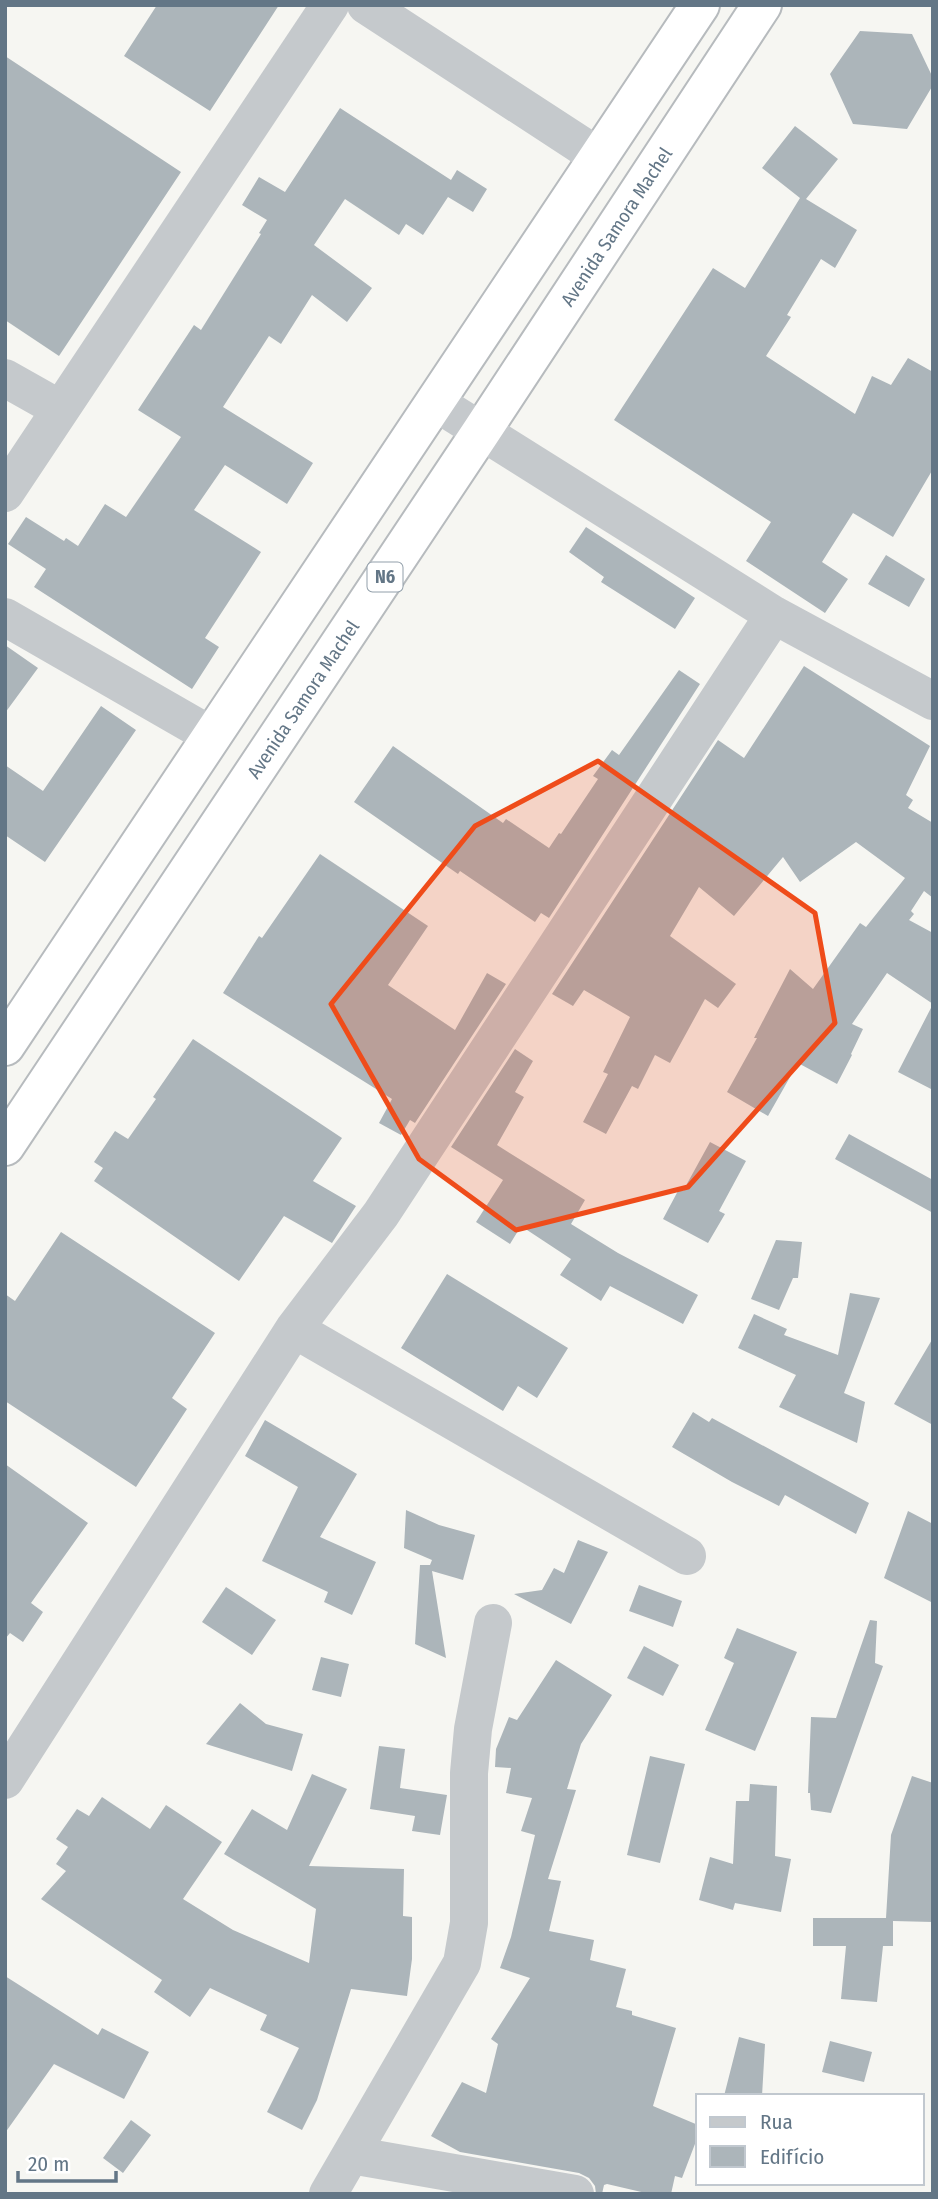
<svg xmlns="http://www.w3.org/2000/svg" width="938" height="2199" font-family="'Fira Sans Condensed',sans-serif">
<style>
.building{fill:#acb5ba}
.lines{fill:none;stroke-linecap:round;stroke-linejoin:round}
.highway-casing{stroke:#b7bbbe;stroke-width:42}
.street{stroke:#c5c9cc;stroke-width:38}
.highway{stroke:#fff;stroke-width:38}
.marked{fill:#ef4c1a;fill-opacity:0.2;stroke:#ef4c1a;stroke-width:5;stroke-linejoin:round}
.labels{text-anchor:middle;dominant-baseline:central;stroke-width:7;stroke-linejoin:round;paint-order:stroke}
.shield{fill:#fff;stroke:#929faa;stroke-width:2}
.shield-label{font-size:18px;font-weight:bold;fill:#637686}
.street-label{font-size:19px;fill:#637686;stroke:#fff}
</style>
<rect width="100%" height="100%" fill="#f6f6f2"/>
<path class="building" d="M157,5H279L210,111L124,56Z
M860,31L912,34L933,78V85L907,129L853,124L830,74Z
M5,56L181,172L59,356L5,320Z
M340,108L451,180L457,170L487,189L473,212L448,197L423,235L406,224L399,235L345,199L314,245L372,288L347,322L312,295L281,344L269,336L223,407L313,463L287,504L225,465L194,510L261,552L205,638L219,647L192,689L34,587L46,569L8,544L26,517L64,541L66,538L78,546L105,504L126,517L181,437L138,410L194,325L201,330L261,234L259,233L267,220L242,205L259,177L285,192Z
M795,126L838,159L806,199L857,230L835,268L821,259L787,315L791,317L766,356L855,414L872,376L891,385L908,358L933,372V469L893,537L853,513L822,562L848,579L825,613L746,561L771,522L614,420L713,268L745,288L800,198L762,168Z
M586,527L695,598L675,629L601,582L604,577L569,552Z
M886,555L925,579L909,607L868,584Z
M5,645L38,668L5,713Z
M804,666L930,746L906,795L913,800L908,808L933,823V898L924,891L911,911L914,914L909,920L933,933V1090L898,1072L933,1004L887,973L852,1024L863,1029L851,1054L852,1055L837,1084L798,1063L768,1116L727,1092L757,1038H754L790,969L813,989L860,923L866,927L905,878L856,842L800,882L783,857L734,916L699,887L670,936L736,984L718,1008L705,999L670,1063L655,1055L638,1089L632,1086L606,1134L583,1122L608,1074L603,1072L630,1017L584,990L573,1006L552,994L718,740L744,758Z
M679,670L700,684L549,918L541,913L535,922L460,871L458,874L354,802L393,746L503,823L506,819L549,848L559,833L561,834L598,779L593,776L612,750L619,755Z
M101,706L136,730L45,862L5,835V765L43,791Z
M320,854L428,926L388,985L455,1030L487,973L506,984L415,1123L410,1120L401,1135L379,1123L392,1099L223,993L259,936L262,938Z
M193,1039L342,1138L313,1181L356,1206L332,1243L284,1216L239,1281L94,1181L103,1168L94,1162L115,1131L128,1139L156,1099L153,1097Z
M515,1049L533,1061L515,1092L524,1097L497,1145L585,1200L571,1224L618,1253L698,1295L683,1324L610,1286L601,1301L560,1275L571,1259L521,1226L510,1244L476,1222L503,1180L451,1147Z
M849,1134L933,1180V1213L835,1159Z
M710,1142L746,1161L719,1211L725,1214L708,1243L663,1219L679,1189L683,1191Z
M61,1232L215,1333L172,1398L187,1409L136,1487L5,1401V1294L15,1301Z
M776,1240L802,1242L798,1278H793L779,1310L751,1299Z
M447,1274L568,1348L537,1398L518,1386L503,1411L401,1348Z
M850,1293L880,1298L844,1393L865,1402L857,1443L779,1407L796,1375L738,1348L754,1314L787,1329L784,1335L838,1355Z
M933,1338V1425L894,1404Z
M693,1412L709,1422L712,1418L869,1503L856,1534L785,1495L779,1506L732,1482L672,1447Z
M265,1420L357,1474L320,1537L376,1562L352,1615L324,1602L328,1592L262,1561L298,1487L245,1456Z
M5,1464L88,1523L31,1603L43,1612L23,1642L10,1633L5,1639Z
M406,1510L439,1525L475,1535L463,1580L432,1571L446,1658L415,1644L420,1565H430L432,1560L404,1548Z
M908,1511L933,1524V1603L884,1578Z
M578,1540L608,1552L571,1624L514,1594L542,1590L554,1568L564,1573Z
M639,1585L682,1601L673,1627L629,1611Z
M226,1587L276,1620L252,1655L202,1622Z
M870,1620L877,1621L875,1663L883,1666L831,1813L811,1810L810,1793H808L811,1717L836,1718Z
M737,1628L797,1652L755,1751L705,1730L734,1663L724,1658Z
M644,1646L679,1665L663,1696L627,1678Z
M321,1657L349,1664L341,1697L312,1690Z
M556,1660L612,1695L581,1744L567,1789L576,1790L548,1879L561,1881L549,1931L594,1940L590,1960L626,1969L616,2007L632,2011V2015L676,2028L653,2106L698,2125V2136L682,2178L675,2176L671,2194H650L607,2184L604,2185L602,2194H596L595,2186L589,2178L579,2173L460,2152L431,2136L462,2082L486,2093L498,2044L491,2039L530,1978L500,1968L511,1937L535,1835L521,1831L532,1798L506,1793L511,1768L495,1767L496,1749L509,1717L517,1720Z
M240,1703L266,1724L303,1734L292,1771L206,1744Z
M379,1746L405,1749L400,1788L447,1795L440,1835L412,1831L415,1816L370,1809Z
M650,1756L685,1764L660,1863L627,1855Z
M312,1774L347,1789L309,1866L404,1869L403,1916L412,1917V1959L407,1996L351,1989L317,2100L302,2130L267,2112L299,2048L260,2030L267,2015L210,1988L190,2017L154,1992L162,1980L41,1899L66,1871L56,1864L68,1847L56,1839L77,1809L89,1816L102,1797L150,1829L166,1805L222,1842L183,1899L233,1930L309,1963L316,1909L224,1854L252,1809L287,1830Z
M912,1776L933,1783V1922L893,1921V1946H883L877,2002L841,1999L846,1946H813V1918H886L891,1835Z
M750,1784L777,1786L775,1856L791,1859L781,1912L735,1903L733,1910L699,1900L710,1857L733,1864L736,1801H749Z
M5,1976L98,2035L102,2028L149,2052L124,2099L54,2064L5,2133Z
M739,2037L765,2044L762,2096H724Z
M830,2041L872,2052L864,2082L822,2072Z
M131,2120L151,2135L123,2173L103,2158Z"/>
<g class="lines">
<defs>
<g id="highway">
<path d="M5,1046L700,5"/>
<path id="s1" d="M5,1146L481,432L762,5"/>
</g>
</defs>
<use href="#highway" class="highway-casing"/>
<path class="street" d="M366,5L599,157
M5,378L60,409
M435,402L774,615L933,701
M5,493L330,5
M5,617L212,736
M294,1329L687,1556
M5,1780L294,1329L381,1214L774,615
M351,2155L575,2194
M328,2194L462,1963L469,1923V1773L473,1729L493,1623"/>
<use href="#highway" class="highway"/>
</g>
<path class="marked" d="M598,761L815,913L835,1023L688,1187L516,1230L419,1159L331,1004L475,826Z"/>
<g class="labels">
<rect class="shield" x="367.5" y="562.5" width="35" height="29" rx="5"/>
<g class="shield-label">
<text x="385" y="577">N6</text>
</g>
<g class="street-label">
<text stroke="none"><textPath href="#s1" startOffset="1104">Avenida Samora Machel</textPath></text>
<text stroke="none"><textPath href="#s1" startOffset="537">Avenida Samora Machel</textPath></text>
</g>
</g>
<rect width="938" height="2199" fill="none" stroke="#637686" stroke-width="14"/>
<rect x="696" y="2094" width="228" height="91" fill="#ffffff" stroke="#c1c8cf" stroke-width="2"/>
<rect x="710" y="2117" width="35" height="10" fill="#c5c9cc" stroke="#c1c8cf" stroke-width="2"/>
<text x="760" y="2129" font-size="21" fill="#637686">Rua</text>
<rect x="710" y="2146" width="35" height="21" fill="#acb5ba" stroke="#c1c8cf" stroke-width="2"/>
<text x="760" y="2164" font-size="21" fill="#637686">Edifício</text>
<path d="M18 2171v10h98v-10" fill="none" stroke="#637686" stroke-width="3.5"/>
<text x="28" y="2171" font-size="21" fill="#637686" stroke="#ffffff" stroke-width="5" paint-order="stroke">20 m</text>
</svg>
